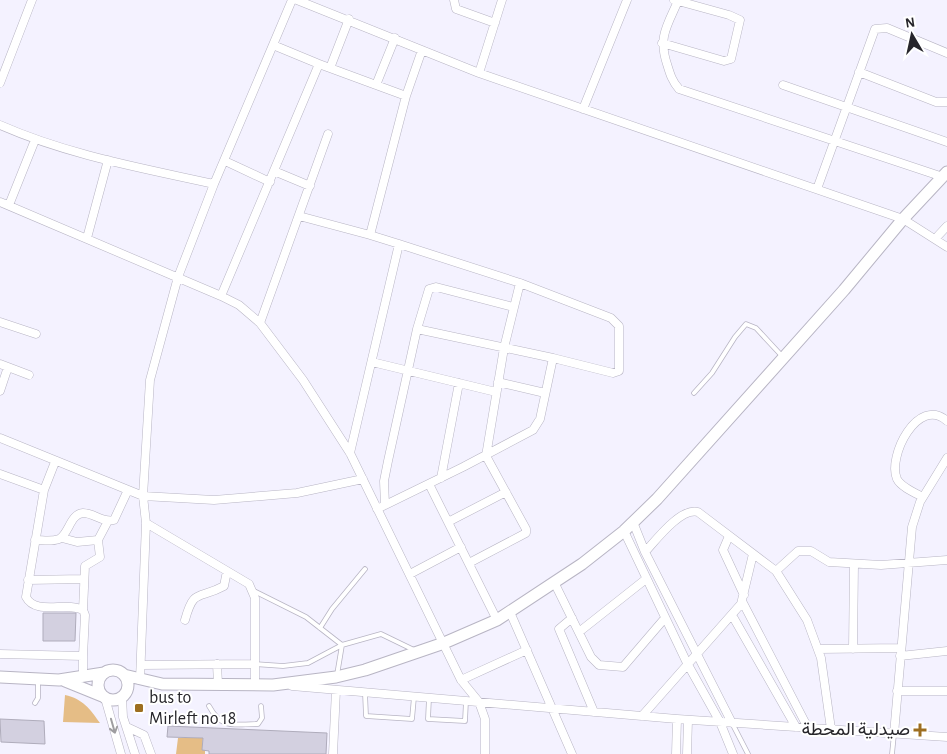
<svg xmlns="http://www.w3.org/2000/svg" width="947" height="754" font-family="'Alegreya Sans',Vazirmatn,sans-serif">
<style>
.green{fill:#e5bd86}
.building{fill:#d3d0e0;stroke:#afacbb}
.lines{fill:none;stroke-linecap:round;stroke-linejoin:round}
.service-casing{stroke:#b8b5c4;stroke-width:5.5}
.minor-casing{stroke:#b8b5c4;stroke-width:9}
.secondary-casing{stroke:#b8b5c4;stroke-width:13}
.service{stroke:#fff;stroke-width:4}
.minor{stroke:#fff;stroke-width:8}
.secondary{stroke:#fff;stroke-width:11}
.oneway{stroke:#9e9da0}
.poi-dot{fill:#9d6e20;stroke:#fff;stroke-width:2}
.labels{text-anchor:middle;dominant-baseline:central;stroke-width:4;stroke-linejoin:round;paint-order:stroke}
.poi-label{font-size:18px;fill:#27262b;stroke:#fff;text-anchor:start}
</style>
<rect width="100%" height="100%" fill="#f4f2ff"/>
<path class="green" d="M65,695C83,699 90,709 100,723L63,722Z
M178,738H203L202,750H205V754H176Z"/>
<path class="building" d="M43,613H76L75,641H43Z
M0,719L44,721L45,744L1,742Z
M168,726L327,733L326,754H209V751L202,750L203,738L167,737Z"/>
<g class="lines">
<defs>
<path id="service" d="M694,393L712,373L735,337L746,324L756,328L782,356
M254,591L306,617L342,645L308,663L283,666L254,664
M320,628L332,609L365,569
M337,675L342,645L381,634L414,650
M365,693L366,716L412,719L414,697
M429,698L428,719L465,721L466,701
M35,703L38,698V681
M209,706C222,730 233,724 258,724L262,718L261,706
M732,723L748,754
M892,754L894,734"/>
<path id="minor" d="M297,0L479,73L903,219L947,247
M454,0L456,9L495,23
M674,0L678,1C667,26 658,37 667,64C670,74 672,81 679,89L943,177
M662,43L724,61L731,59L740,20L729,15L678,1
M273,45L319,64
M330,68L349,19
M859,72L936,102H947
M479,73L502,0
M0,83L32,0
M376,85L406,96
M783,85L947,142
M583,109L627,0
M0,125C68,155 142,168 214,184
M225,161L270,182
M274,171L310,186
M817,189L875,29L887,28L947,53
M0,202L221,296L239,305L260,323L303,380L350,453L461,680L479,702L485,719V754
M9,205L35,140
M299,216L370,235
M87,238L108,160
M935,239L947,226
M399,244L370,235L406,96L422,50
M221,296L319,64L376,85L395,38
M0,322L36,334
M260,323L328,134
M417,329L553,358
M372,362L496,392
M0,364L29,375
M498,382L545,393
M0,391L8,367
M0,438L143,496L214,500L297,493L363,479
M350,453L399,244L520,283L611,318L619,326V371L613,373L553,358L540,419L533,430L463,467L377,509
M55,462L44,490L26,597C36,616 66,601 83,610L85,615L83,656
M0,474L44,490
M441,478L459,383
M429,484L497,620
M923,497C915,493 901,487 897,479C887,457 918,395 947,421
M385,505L384,481L388,461L417,329L429,289L436,287L513,307
M448,522L506,492
M633,522L645,552
M146,523L249,584L255,598V684
M624,531L687,663L720,722L733,754
M729,536L723,550L744,595
M62,538L77,542L98,540
M35,540C43,540 51,542 59,539C69,534 70,514 83,513C94,513 103,523 114,520L128,490
M469,563L526,533V529L486,456L504,348L520,283
M776,571L798,551H811L829,562L881,565L947,560
M410,574L461,547
M28,580L83,579
M555,584L591,657L599,665L623,667L665,618
M742,601L808,728
M83,610L85,566L100,557L98,540L108,521
M510,612L572,754
M732,615L796,727
M572,618L559,629L594,712
M185,620C194,587 199,600 224,586L227,571
M579,632L646,579
M819,649L901,648
M853,649L854,564
M0,654L83,656V677
M900,656L947,651
M217,664L218,684
M141,665L254,664
M140,680L146,523L143,496L150,380L178,277L214,184L292,0
M461,680L527,650
M292,686L677,719L947,737
M897,691H947
M122,697L123,717L135,754
M105,698L121,754
M642,716L741,604L753,554
M732,723L645,552C656,540 681,507 698,512L776,571L807,620L821,658L831,729
M127,727L144,735L151,754
M894,734L912,527L920,502L947,458
M333,754L336,690
M676,754L677,719
M687,754L688,720"/>
<path id="secondary" d="M98 685a15 15 0 1 1 30 0a15 15 0 1 1-30 0Z
M124,675L162,684L273,685L336,677L365,670L444,643L497,620L582,564L624,531L657,499L844,290L903,219L947,172
M0,677L59,680L104,673
M65,681L102,696"/>
</defs>
<use href="#service" class="service-casing"/>
<use href="#minor" class="minor-casing"/>
<use href="#secondary" class="secondary-casing"/>
<use href="#service" class="service"/>
<use href="#minor" class="minor"/>
<use href="#secondary" class="secondary"/>
</g>
<defs><path id="oneway-shaft" d="M-6 0H5M1.5-3L5.5 0L1.5 3" fill="none" stroke-width="1.6" stroke-linecap="round" stroke-linejoin="round" transform="scale(1.25)"/></defs>
<use class="oneway" href="#oneway-shaft" transform="translate(113 726) rotate(74)"/>
<g class="poi-dot">
<rect x="134" y="703" width="10" height="10" rx="2.5"/>
<path d="M917.5 722.5h5v5h5v5h-5v5h-5v-5h-5v-5h5z"/>
</g>
<g class="labels">
<g class="poi-label">
<text x="149" y="698">bus to<tspan x="149" dy="21">Mirleft no 18</tspan></text>
<text x="910" y="730" text-anchor="end">صيدلية المحطة</text>
</g>
</g>
<g transform="translate(912 35) rotate(351)" stroke="#ffffff" stroke-width="4" paint-order="stroke">
<path d="M0-4L9 19L0 12L-9 19Z" fill="#27262b"/>
<text y="-8" font-size="14" font-weight="bold" text-anchor="middle" fill="#27262b">N</text>
</g>
</svg>
